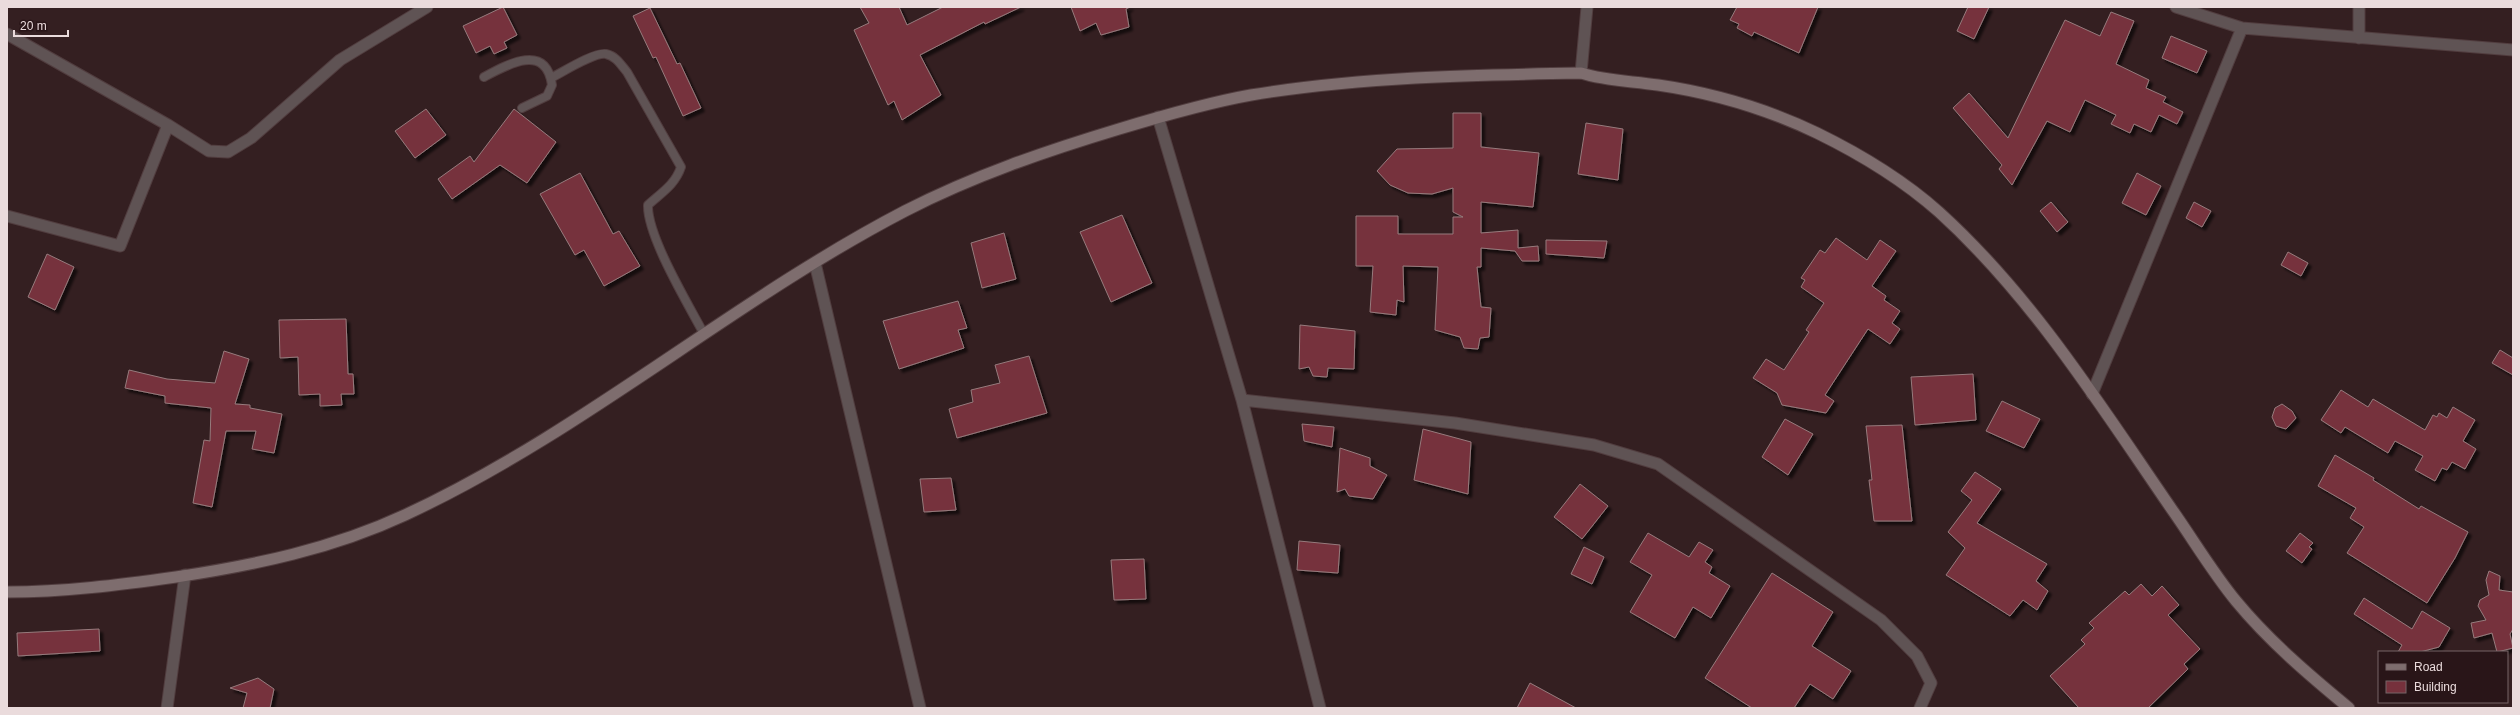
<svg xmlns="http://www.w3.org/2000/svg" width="2520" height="715" font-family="Helvetica,sans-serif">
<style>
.building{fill:#76313c;stroke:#967b7d;filter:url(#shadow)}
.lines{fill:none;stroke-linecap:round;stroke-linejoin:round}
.service-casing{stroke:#513d3f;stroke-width:10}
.minor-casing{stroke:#513d3f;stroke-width:13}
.secondary-casing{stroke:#513d3f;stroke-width:13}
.service{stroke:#5f5354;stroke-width:8}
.minor{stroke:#5f5354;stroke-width:11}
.secondary{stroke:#7e6d6e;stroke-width:11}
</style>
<defs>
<filter id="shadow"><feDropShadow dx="3.5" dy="3.5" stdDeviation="1" flood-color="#0009"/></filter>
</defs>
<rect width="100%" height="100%" fill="#341f21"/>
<path class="building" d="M503,7L517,35L504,42L507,48L494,54L490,46L476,53L463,26Z
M860,7H899L907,25L943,7H1021L985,24L984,22L920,55L941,95L902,120L894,101L888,105L854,30L869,23Z
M1071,7H1130L1126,9L1129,27L1101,35L1096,23L1080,31Z
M1737,7H1818L1799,53L1754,32L1752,36L1737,28L1739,24L1730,20Z
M1968,7H1989L1974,39L1957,31Z
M650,8L677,64L680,63L701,108L683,116L656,57L653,58L633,16Z
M2111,12L2134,21L2116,64L2149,80L2146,88L2166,97L2163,102L2183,112L2177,124L2159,115L2151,132L2134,124L2130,133L2111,124L2116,115L2085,100L2070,132L2047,121L2012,185L1999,169L2002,165L1953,108L1969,93L2008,138L2065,20L2100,36Z
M2171,36L2207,51L2197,73L2162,58Z
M426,109L446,135L415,158L395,131Z
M514,109L556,142L527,183L500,165L452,199L438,179L470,156L474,162Z
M1453,113H1481V147L1539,153L1533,207L1481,202V233L1518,230V248L1538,246L1539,261H1522L1515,251L1481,248V267H1477L1481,307L1491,308L1489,337L1480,338L1478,349L1464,348L1460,337L1435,330L1438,267L1403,266L1404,302L1397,300L1396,315L1370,312L1373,266H1356V216H1398V234H1453V217H1463L1453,212V188L1432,194L1408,193L1390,185L1377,171L1397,149L1453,148Z
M1586,123L1623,129L1618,180L1578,174Z
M580,173L613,234L619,231L640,266L604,286L584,250L575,255L540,194Z
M2137,173L2161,186L2146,215L2122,203Z
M2051,202L2068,222L2057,232L2040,211Z
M2194,202L2211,211L2202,227L2186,218Z
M1122,215L1152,283L1111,302L1080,232Z
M1004,233L1016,279L982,288L971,243Z
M1836,238L1867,260L1880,240L1896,251L1872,286L1886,296L1884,300L1900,311L1892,323L1900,329L1890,344L1868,329L1825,395L1834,401L1826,413L1782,405L1777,393L1753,378L1766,359L1784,370L1809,332L1806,330L1824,303L1801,287L1805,280L1801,278L1820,250L1825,253Z
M1546,240L1607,241L1604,258L1546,254Z
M2288,252L2308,263L2301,276L2281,265Z
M47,254L74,267L55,310L28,297Z
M958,301L967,328L958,330L964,348L899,369L883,321Z
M346,319L348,374H353L354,394H341L342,405L320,406V394L299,395L298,357L280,358L279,320Z
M1300,325L1355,331L1354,369L1328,368L1327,377L1313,376L1309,367L1299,369Z
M2500,350L2513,358V375L2492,363Z
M224,351L249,359L235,404L250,405V408L282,414L274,453L252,449L256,431H226L212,507L193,503L204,440L210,441L211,408L165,403V396L125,388L129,370L167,379L215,383Z
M1029,356L1047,413L957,438L949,409L973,402L971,390L1000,383L995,365Z
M1973,374L1976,420L1915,425L1911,377Z
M2341,390L2368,407L2373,399L2425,430L2433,415L2437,417L2439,413L2447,418L2453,407L2475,420L2463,441L2476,449L2465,469L2452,462L2447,470L2442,468L2435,481L2415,470L2423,456L2395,441L2388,453L2345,427L2341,433L2321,420Z
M2002,401L2040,419L2024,448L1986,431Z
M2282,404L2292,411L2296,418L2286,429L2276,426L2272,417L2275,408Z
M1785,419L1813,434L1788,475L1762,457Z
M1302,424L1334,427L1332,447L1304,441Z
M1902,425L1912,521H1874L1869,480H1872L1866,426Z
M1423,429L1471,442L1468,494L1414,480Z
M1340,448L1370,458V466L1387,475L1373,499L1349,496L1345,489L1337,492Z
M2335,455L2374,478L2373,480L2419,509L2421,506L2468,532L2455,558L2427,603L2347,553L2364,527L2350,518L2356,508L2318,486Z
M1975,472L2001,489L1977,523L2047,564L2036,581L2048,591L2037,610L2023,600L2010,616L1946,575L1965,548L1948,532L1972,500L1961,491Z
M951,478L956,510L924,512L920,479Z
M1580,484L1608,506L1582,539L1554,517Z
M1648,533L1689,557L1699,542L1713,550L1705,562L1712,567L1709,573L1730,586L1711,618L1693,607L1675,638L1630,612L1652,575L1630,562Z
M2300,533L2313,543L2309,547L2312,549L2302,563L2286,551Z
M1299,541L1340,545L1338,573L1297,570Z
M1584,547L1604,557L1592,584L1571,574Z
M1144,559L1146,599L1114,600L1111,560Z
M2489,571L2500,576L2499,590L2513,592V629L2510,634L2513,648L2497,652L2492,633L2474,638L2471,623L2486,620L2478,606L2480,600L2489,595L2486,580Z
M1772,573L1833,612L1812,646L1851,671L1833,699L1810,684L1794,708H1752L1705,678Z
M2141,584L2152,596L2162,586L2179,605L2168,615L2200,649L2184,664L2188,669L2148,708H2079L2050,676L2085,644L2081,640L2094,628L2089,623L2125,591L2129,595Z
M2364,598L2412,629L2422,611L2450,628L2439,647L2420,652H2398L2402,645L2354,614Z
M99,629L100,651L18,656L17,633Z
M258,678L274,689L270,708H243L247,693L230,688Z
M1530,683L1576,708H1517Z"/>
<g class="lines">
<defs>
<path id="service" d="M484,77C508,64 546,43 552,85L547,96L522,108
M551,78C563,72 594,52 606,54C616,56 621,65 627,72L681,167C675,185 661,193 648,205C647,236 688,304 704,334"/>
<path id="minor" d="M2176,7L2242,28L2513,50
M2359,7V38
M7,34L168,125L209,151L228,152L251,138L340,60L427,7
M1581,73L1587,7
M1158,117L1242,400L1320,708
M7,216L120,246L168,125
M815,263L920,708
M2092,394L2242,28
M1242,400L1455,423L1594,445L1658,464L1881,620L1917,656L1931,683L1920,708
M167,708L185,575"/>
<path id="secondary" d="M7,592C64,592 119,585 176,577C255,565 332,549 405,515C582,433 732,301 905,211C973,176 1046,151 1119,129C1162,116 1206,103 1251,95C1360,77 1470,75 1581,73C1606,81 1632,81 1658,85C1713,93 1767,109 1817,133C1860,154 1903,180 1939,212C2033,297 2102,408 2173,511C2194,541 2213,573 2236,601C2269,641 2309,675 2349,708"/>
</defs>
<use href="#service" class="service-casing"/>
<use href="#minor" class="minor-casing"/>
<use href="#secondary" class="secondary-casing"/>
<use href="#service" class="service"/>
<use href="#minor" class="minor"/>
<use href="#secondary" class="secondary"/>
</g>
<rect width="2520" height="715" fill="none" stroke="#eadbdc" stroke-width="16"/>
<rect x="2378" y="651" width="130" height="52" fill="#291518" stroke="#766466"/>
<rect x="2386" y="664" width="20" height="6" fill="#7e6d6e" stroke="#766466"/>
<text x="2414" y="671" font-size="12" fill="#eadbdc">Road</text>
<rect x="2386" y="681" width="20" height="12" fill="#76313c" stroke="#766466"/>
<text x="2414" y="691" font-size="12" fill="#eadbdc">Building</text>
<path d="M14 30v6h54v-6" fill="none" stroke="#eadbdc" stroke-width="2"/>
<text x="20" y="30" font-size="12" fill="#eadbdc" stroke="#291518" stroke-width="3" paint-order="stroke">20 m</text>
</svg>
